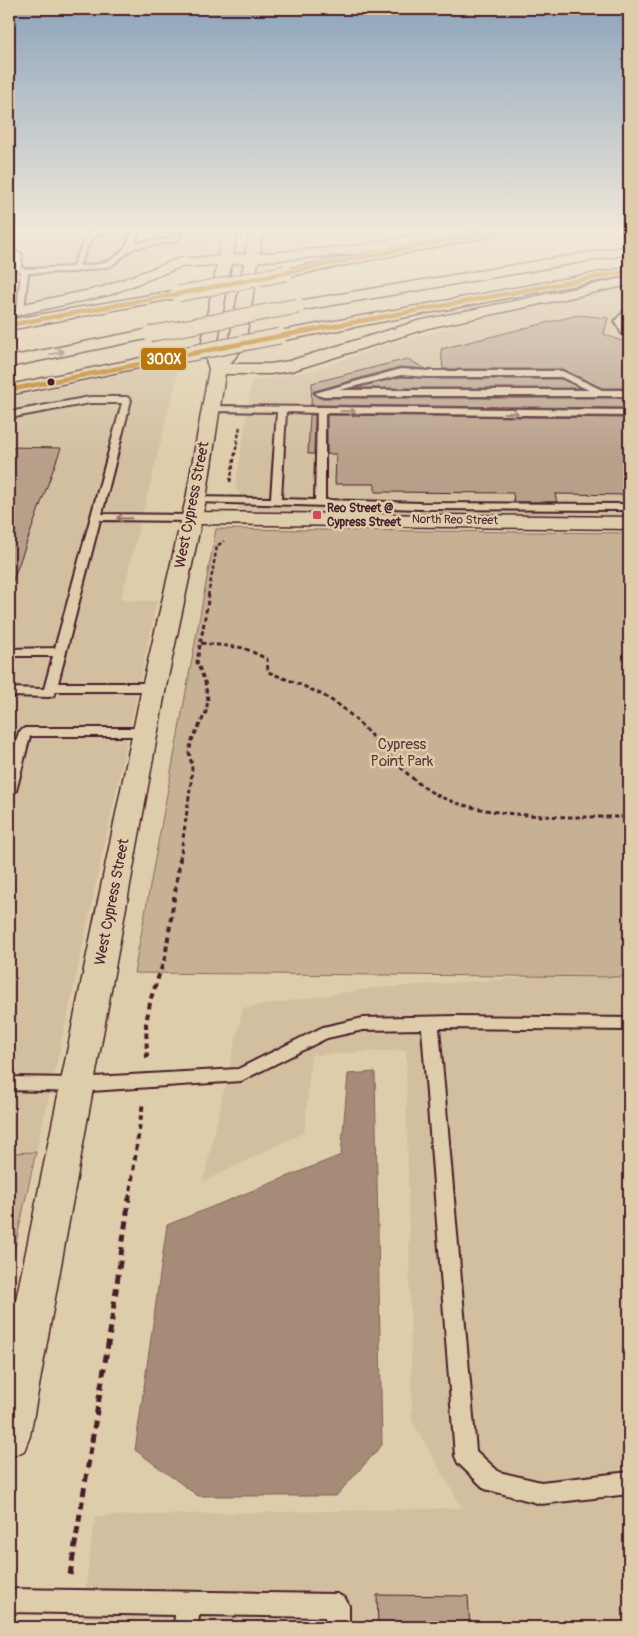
<svg xmlns="http://www.w3.org/2000/svg" width="638" height="1636" font-family="Pangolin,sans-serif">
<style>
.built{fill:#d2bfa0}
.green{fill:#c6b195;stroke:#886860}
.water{fill:#a68b79;stroke:#81605a}
.building{fill:#b79f89;stroke:#4a1f2b}
.lines{fill:none;stroke-linecap:round;stroke-linejoin:round}
.service-casing{stroke:#4a1f2b;stroke-width:4}
.minor-casing{stroke:#4a1f2b;stroke-width:3}
.tertiary-casing{stroke:#4a1f2b;stroke-width:3}
.motorway-casing{stroke:#4a1f2b;stroke-width:3}
.path-far3{stroke:#4a1f2b;stroke-width:2.5;stroke-dasharray:4 2.5;stroke-linecap:butt}
.path-far2{stroke:#4a1f2b;stroke-width:3;stroke-dasharray:4.5 3;stroke-linecap:butt}
.path-far1{stroke:#4a1f2b;stroke-width:4;stroke-dasharray:5.5 4.5;stroke-linecap:butt}
.path{stroke:#4a1f2b;stroke-width:5;stroke-dasharray:8 5.5;stroke-linecap:butt}
.service{fill:#decdaa;fill-rule:evenodd}
.minor{fill:#decdaa;fill-rule:evenodd}
.tertiary{fill:#decdaa;fill-rule:evenodd}
.motorway{fill:#decdaa;fill-rule:evenodd}
.motorway-bridge-casing{stroke:#4a1f2b;stroke-width:17;stroke-linecap:butt}
.motorway-bridge{stroke:#decdaa;stroke-width:15}
.bus-1-far1-casing{stroke:#decdaa;stroke-width:6}
.bus-1-casing{stroke:#decdaa;stroke-width:8}
.bus-1-far1{stroke:#ba770f;stroke-width:4.5}
.bus-1{stroke:#ba770f;stroke-width:5.5}
.oneway{stroke:#94766a}
.bus-dot{fill:#4a1f2b;stroke:#decdaa;stroke-width:2}
.poi-dot{fill:#d1495b;stroke:#decdaa;stroke-width:2}
.labels{text-anchor:middle;dominant-baseline:central;stroke-width:5;stroke-linejoin:round;paint-order:stroke}
.far-poi-label{font-size:12px;font-weight:bold;fill:#4a1f2b;stroke:#decdaa;text-anchor:start}
.far-street-label{font-size:12px;fill:#4a1f2b;stroke:#decdaa}
.street-label{font-size:15px;fill:#4a1f2b;stroke:#decdaa}
.park-label{font-size:15px;fill:#5d353b;stroke:#decdaa}
.line-badge{stroke:#decdaa;stroke-width:2}
.badge-label{font-size:14px;text-anchor:middle;font-weight:bold;fill:#fff}
</style>
<rect width="100%" height="100%" fill="#decdaa"/>
<filter id="ink" filterUnits="userSpaceOnUse"><feTurbulence type="fractalNoise" baseFrequency=".02" numOctaves="2"/><feDisplacementMap in="SourceGraphic" scale="10" xChannelSelector="R" yChannelSelector="G"/><feConvolveMatrix kernelMatrix="1 2 1 2 8 2 1 2 1" color-interpolation-filters="sRGB"/></filter>
<g filter="url(#ink)">
<path class="built" d="M9,231H214L209,238L207,250L156,258L116,282L82,292L9,306Z
M629,286V515L246,513L238,511L240,494L235,489L252,380L311,371L392,343L535,304Z
M181,361L121,600L157,601L70,1005L36,1152L9,1153V398Z
M552,976L629,977V1627H80L95,1516L462,1508L412,1421L406,1050L311,1055L305,1132L203,1182L243,1008L374,988Z"/>
<path class="green" d="M216,529L629,533V977L134,973Z
M36,1152L9,1274V1153Z"/>
<path class="water" d="M375,1072L382,1445L336,1496H198L135,1450L167,1225L341,1155L348,1074Z"/>
<path class="building" d="M578,315L608,318L604,334L629,344V388H602L562,369H443L441,349Z
M407,359L426,369L400,367L314,391L313,393L319,398H629V408L311,405L312,383Z
M401,377L444,379H561L581,388H355Z
M310,415H315L314,454H308Z
M327,415L629,418V495L555,494L557,502H514L513,493L375,492V484H335L336,454H327Z
M9,447L61,448L12,583H9Z
M377,1595L468,1596L470,1627H378Z"/>
<g class="lines">
<defs>
<path id="service" d="M100,231H115L93,236L79,266C108,265 123,258 133,231H139L135,243L172,238L175,231H181L177,241L133,248L111,266L74,272L28,273L24,310L17,312L21,272L9,266V262L14,264L16,256L9,254V250L22,254L21,267L26,269L72,267L88,233Z
M626,309H629V315L623,321L629,331V336L622,334L615,321Z
M401,369L428,371H562L602,390H629V396H319L315,393ZM401,375L428,377H561L589,390H339Z
M90,397H127L131,400L102,514L191,515L196,518L191,521L100,520L58,683H154L160,687L154,691H56L53,696L49,697L9,696V688L44,689L53,656H9V649L55,648L122,403H90L9,418V412Z
M210,406L629,410V416L325,413V500L421,503L629,504V510L421,509L196,502L191,499L192,497L271,498L277,412L207,411L206,409ZM286,412L317,413L315,500L281,499Z
M25,728H146L152,732L146,736H30L16,791L9,795V768L19,732Z
M457,1016L629,1018V1030L439,1028L476,1451L499,1472L541,1482L629,1472V1494L541,1504L485,1489L458,1463L455,1456L422,1029L363,1030L327,1038L241,1081L76,1092L9,1090V1077L76,1078L238,1069L323,1027L363,1018Z
M9,1589L337,1594L345,1598L349,1606V1627H325V1617L199,1615L198,1627H174L175,1615L9,1612Z"/>
<path id="minor" d="M436,231H462L455,235L356,254L252,262L245,258L252,254L356,246Z
M191,512L629,517V529L191,524L184,522L181,518L184,514Z"/>
<path id="tertiary" d="M224,231H237L233,255L245,254L250,231H263L245,345L230,364H270L289,361L418,321L629,277V285L428,328L291,371L270,374H225L206,499L166,687L30,1436L24,1451L9,1457V1334L142,687L186,499L209,369L201,346L217,265L180,267L109,295L9,317V307L100,288L178,259L218,256ZM244,263L229,344L220,355L217,346L231,264Z"/>
<path id="motorway" d="M476,231H502L495,235L286,277L281,276L279,273L281,270Z
M629,246V254L298,311L293,309L290,306L293,303L298,301Z
M629,267V275L280,341L274,339L272,336L274,333L280,331Z
M178,290L183,291L185,294L183,297L9,330V320Z
M150,329L156,331L158,334L156,337L9,367V357Z
M161,354L167,356L169,359L167,362L9,395V385Z"/>
</defs>
<use href="#service" class="service-casing"/>
<use href="#minor" class="minor-casing"/>
<use href="#tertiary" class="tertiary-casing"/>
<use href="#motorway" class="motorway-casing"/>
<path class="path-far3" d="M230,482L240,426
M208,596L217,546L224,541"/>
<path class="path-far2" d="M201,643L244,648L267,659L268,672C293,682 318,690 340,706C372,730 399,775 435,794C484,820 573,817 629,817
M180,860L191,783L192,766L189,752L192,740L206,712L208,700L205,682L197,662L209,595"/>
<path class="path-far1" d="M147,1058L146,1023L151,998L165,958L180,859
M129,1200L143,1102"/>
<path class="path" d="M70,1575L111,1326L129,1198"/>
<use href="#service" class="service"/>
<use href="#minor" class="minor"/>
<use href="#tertiary" class="tertiary"/>
<use href="#motorway" class="motorway"/>
<defs>
<path id="motorway-bridge" d="M178,294L286,273
M150,334L298,306
M161,359L280,336"/>
</defs>
<use href="#motorway-bridge" class="motorway-bridge-casing"/>
<use href="#motorway-bridge" class="motorway-bridge"/>
<defs>
<path id="bus-1-far1" d="M9,325L178,294L495,231
M9,390L280,336L629,271"/>
<path id="bus-1" d="M9,390H11"/>
</defs>
<use href="#bus-1-far1" class="bus-1-far1-casing"/>
<use href="#bus-1" class="bus-1-casing"/>
<use href="#bus-1-far1" class="bus-1-far1"/>
<use href="#bus-1" class="bus-1"/>
</g>
<defs><path id="oneway-shaft" d="M-6 0H5M1.5-3L5.5 0L1.5 3" fill="none" stroke-width="1.6" stroke-linecap="round" stroke-linejoin="round" transform="scale(1.25)"/></defs>
<g class="oneway">
<use href="#oneway-shaft" transform="translate(57 353) rotate(-11)"/>
<use href="#oneway-shaft" transform="translate(348 411)"/>
<use href="#oneway-shaft" transform="translate(511 413)"/>
<use href="#oneway-shaft" transform="translate(124 518) rotate(-179)"/>
</g>
</g>
<linearGradient id="sky" x2="0" y2="1"><stop stop-color="#8da4bc"/><stop offset="0.5" stop-color="#f0e8d9"/><stop offset="1" stop-color="#f0e8d9" stop-opacity="0"/></linearGradient>
<rect width="638" height="460" fill="url(#sky)"/>
<circle class="bus-dot" cx="51" cy="382" r="4.5"/>
<rect class="poi-dot" x="312" y="510" width="10" height="10" rx="2.5"/>
<g class="labels">
<g class="far-poi-label">
<text x="327" y="508">Reo Street @<tspan x="327" dy="14">Cypress Street</tspan></text>
</g>
<g class="far-street-label">
<text transform="translate(455 520) rotate(1)">North Reo Street</text>
</g>
<g class="street-label">
<text transform="translate(192 505) rotate(-79)">West Cypress Street</text>
<text transform="translate(112 902) rotate(-79)">West Cypress Street</text>
</g>
<g class="park-label">
<text x="402" y="744">Cypress<tspan x="402" dy="17">Point Park</tspan></text>
</g>
</g>
<rect class="line-badge" x="140" y="347" width="47" height="24" rx="5" fill="#ba770f"/>
<g class="badge-label">
<text x="164" y="364">300X</text>
</g>
<rect width="638" height="1636" fill="none" stroke="#decdaa" stroke-width="30"/>
<rect x="15" y="15" width="608" height="1606" fill="none" stroke="#4a1f2b" stroke-width="2" filter="url(#ink)"/>
</svg>
